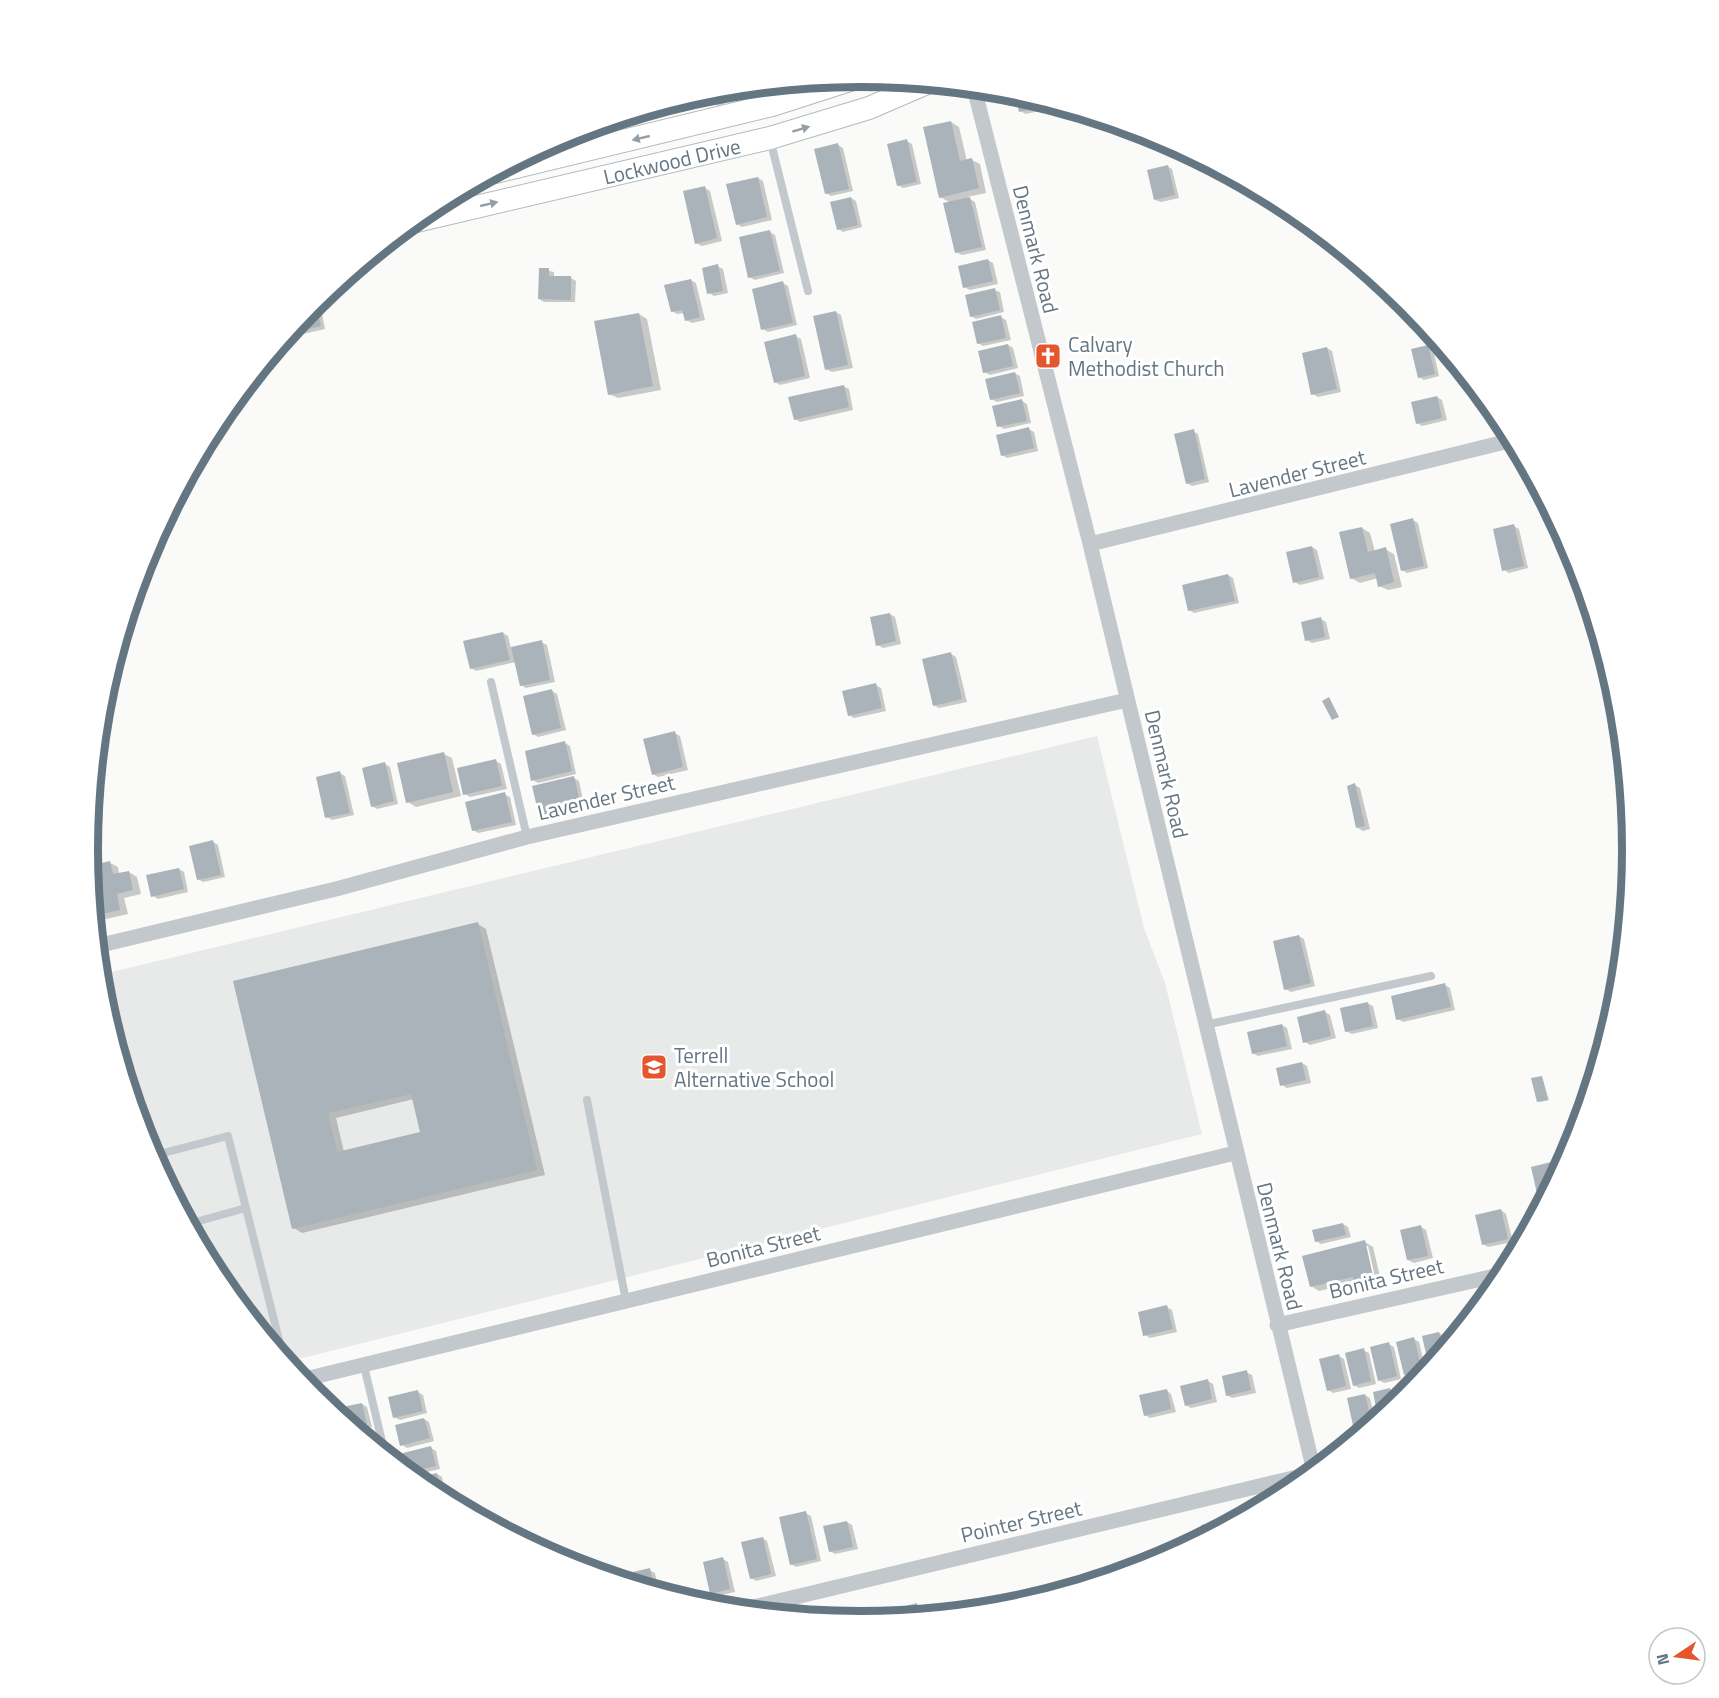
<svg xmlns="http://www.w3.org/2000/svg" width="1719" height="1698" font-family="'Titillium Web',sans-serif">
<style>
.built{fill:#e8e9e9}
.shadow{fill:#0003;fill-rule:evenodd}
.building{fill:#aab3b9;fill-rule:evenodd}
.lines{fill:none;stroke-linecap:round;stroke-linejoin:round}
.secondary-casing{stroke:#b3babf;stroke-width:24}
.service{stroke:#c3c8cc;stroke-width:8}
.minor{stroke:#c3c8cc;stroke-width:15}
.secondary{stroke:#fff;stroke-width:22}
.oneway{fill:#939fa8}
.labels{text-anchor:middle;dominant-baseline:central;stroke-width:6;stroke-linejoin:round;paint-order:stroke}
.street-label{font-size:21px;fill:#657683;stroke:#fff}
.poi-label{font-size:21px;fill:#657683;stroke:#fff;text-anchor:start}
.rim{fill:none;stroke:#657683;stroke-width:8}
</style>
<rect width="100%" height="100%" fill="#fafaf8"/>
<path class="built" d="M1097,736L1144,928L1165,983L1202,1134L286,1362L217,1278L146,1144L102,999L99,975Z"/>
<path class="shadow" d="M1016,93L1042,101L1044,110L1026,114L1020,111Z
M951,122L959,127L967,161L972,160L980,164L986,193L967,197L975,202L986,250L962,255L956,252L951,203L940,197Z
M907,141L912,144L921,184L903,188L898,185Z
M838,145L843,148L853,191L831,196L826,193Z
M1167,166L1172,169L1179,198L1161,202L1155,200Z
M758,178L763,181L772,220L742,227L737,224Z
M705,188L710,191L722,241L702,246L696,243Z
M851,198L856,201L862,227L843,232L838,229Z
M770,232L775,235L784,273L755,280L749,277Z
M988,260L993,263L998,284L970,290L964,287Z
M717,266L723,269L728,293L714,296L709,293Z
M540,269L554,272V277L571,278L576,281L575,302H544L539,299Z
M691,280L696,283L705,320L692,323L686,320L685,313L677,314L672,311Z
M783,283L788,286L797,325L768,332L763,329Z
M994,290L1000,292L1004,312L976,319L971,316Z
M319,298L325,329L303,334L298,331L296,324Z
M836,312L841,315L853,368L832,372L826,369Z
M639,314L647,319L661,390L618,398L609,394Z
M1001,317L1006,320L1011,340L983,346L978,343Z
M795,336L801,339L810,378L780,385L775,382Z
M1008,345L1013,348L1018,368L990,375L984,372Z
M1428,346L1433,349L1439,376L1424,380L1419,377Z
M1327,348L1332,351L1341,392L1318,397L1313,394Z
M1014,373L1020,376L1024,396L997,402L991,399Z
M843,386L849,389L853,410L800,422L795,419Z
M1437,397L1442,400L1447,420L1422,426L1417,423Z
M1022,401L1027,404L1031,423L1004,429L999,426Z
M1029,429L1034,432L1038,451L1007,458L1002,455Z
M1193,431L1198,434L1209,482L1192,486L1187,483Z
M1413,520L1418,523L1428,568L1407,573L1402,570Z
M1514,526L1519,529L1528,568L1509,573L1504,570Z
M1362,528L1370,533L1375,552L1385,549L1394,554L1402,587L1388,590L1379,586L1378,578L1360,583L1351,578Z
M1312,547L1317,550L1324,579L1300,585L1295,582Z
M1228,575L1233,578L1239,603L1194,613L1189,610Z
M890,614L895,617L901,644L883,648L878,645Z
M1321,619L1326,622L1330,639L1312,643L1307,640Z
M503,633L508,636L511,648L541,642L547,645L555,682L526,688L521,685L516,662L476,671L471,668Z
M951,654L956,657L967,702L939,708L934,705Z
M876,685L881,688L886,711L854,718L849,715Z
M552,691L557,694L566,730L538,737L533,734Z
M675,733L680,736L688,770L658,777L653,774Z
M565,743L570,746L576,774L538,783L533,780Z
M444,754L452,758L461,796L416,807L408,802Z
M496,761L501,764L507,789L470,797L465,794Z
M385,764L390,767L398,804L377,809L372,806Z
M340,773L345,776L354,815L332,820L327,817Z
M574,778L579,781L585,809L546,818L540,815Z
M1355,785L1360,788L1370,829L1363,831L1358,828Z
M504,794L510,797L516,825L478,833L473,830Z
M213,842L218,845L225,877L203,882L198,879Z
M110,863L118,867L119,874L129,872L137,877L141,894L124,898L128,914L102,920L94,915L89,868Z
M179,869L184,872L188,892L158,899L153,896Z
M478,924L486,929L545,1175L302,1233L294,1228L235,982ZM414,1099L422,1133L344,1152L336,1118Z
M1299,936L1304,939L1315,986L1291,992L1285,989Z
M1445,985L1450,988L1455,1010L1403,1022L1398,1019Z
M1367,1003L1373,1006L1378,1028L1352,1034L1346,1031Z
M1325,1012L1330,1015L1336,1038L1310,1045L1305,1042Z
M1282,1025L1287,1028L1292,1049L1258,1056L1253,1053Z
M1302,1063L1307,1066L1311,1083L1287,1088L1282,1085Z
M1542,1077L1549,1100L1540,1102L1538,1101Z
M1555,1163L1561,1167L1541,1205Z
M1501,1210L1506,1214L1513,1242L1488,1247L1483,1244Z
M1343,1224L1348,1227L1351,1237L1321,1244L1316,1241Z
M1421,1227L1426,1230L1433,1258L1414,1263L1408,1260Z
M1365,1242L1373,1247L1383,1289L1378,1290L1368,1246H1365L1375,1291L1366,1293L1358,1288L1356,1282L1319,1291L1311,1286Z
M1167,1307L1172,1310L1177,1332L1150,1338L1145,1335Z
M1439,1333L1444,1336L1446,1346L1430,1365Z
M1414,1339L1419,1342L1426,1371L1410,1377L1405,1374Z
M1389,1344L1394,1347L1401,1379L1384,1383L1379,1380Z
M1363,1350L1369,1353L1376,1384L1359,1388L1354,1385Z
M1339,1356L1344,1359L1351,1389L1333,1393L1328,1390Z
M1246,1372L1252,1375L1256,1393L1232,1398L1227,1395Z
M1208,1381L1213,1384L1217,1402L1191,1408L1186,1405Z
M1390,1389L1395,1392L1397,1402L1380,1417L1374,1393Z
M1166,1390L1171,1394L1176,1412L1150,1418L1145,1415Z
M418,1392L423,1395L427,1413L400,1420L394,1417Z
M1365,1395L1370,1398L1375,1420L1361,1432L1356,1429Z
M362,1404L367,1407L372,1427L356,1431L336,1414L335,1410Z
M424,1419L429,1422L434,1441L407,1448L402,1445Z
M369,1432L374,1435L377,1448L361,1434Z
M431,1448L436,1451L440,1469L414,1475L409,1472Z
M437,1474L442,1477L446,1496L441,1497L430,1491L416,1479Z
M805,1513L811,1516L821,1561L796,1567L791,1564Z
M847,1522L852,1525L858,1549L835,1554L830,1551Z
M762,1538L767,1541L776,1576L756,1581L751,1578Z
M723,1559L728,1562L735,1592L716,1596L711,1593Z
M649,1570L655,1573L659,1592L622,1580L621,1576Z
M916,1605L921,1608L923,1615L889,1619Z"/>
<path class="building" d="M1014,93L1038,100L1040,107L1019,112Z
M951,121L960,161L972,158L979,188L939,198L923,127Z
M907,139L917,182L897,186L887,144Z
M838,143L849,189L825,194L814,149Z
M1168,165L1175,195L1154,200L1147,170Z
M758,177L767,217L736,225L726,184Z
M705,186L717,238L695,244L683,191Z
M851,197L858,225L837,230L830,202Z
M970,197L982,247L955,253L943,203Z
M770,230L780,271L748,278L739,237Z
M988,259L993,281L963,288L958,266Z
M718,264L723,291L707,294L702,268Z
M539,268H549V276H571V300L538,299Z
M691,279L700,317L685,321L682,310L671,312L664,285Z
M783,281L793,323L761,330L752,289Z
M995,288L1000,310L970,317L965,295Z
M315,301L321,326L296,332L295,325Z
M836,311L848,365L825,370L813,316Z
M639,313L653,386L608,395L594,321Z
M1001,315L1006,338L977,344L972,322Z
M796,334L805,376L774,383L764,342Z
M1008,344L1013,366L983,373L978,351Z
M1428,345L1435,374L1418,378L1411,349Z
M1327,347L1337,389L1311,395L1302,353Z
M1015,372L1020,393L990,400L985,379Z
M844,385L849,407L794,420L788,397Z
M1437,396L1442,418L1416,424L1411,402Z
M1022,399L1027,421L997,427L992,406Z
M1029,427L1034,448L1001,456L996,435Z
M1194,429L1205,479L1186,484L1174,434Z
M1413,518L1424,566L1401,571L1390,524Z
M1514,524L1524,566L1502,571L1493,529Z
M1362,527L1368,552L1386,547L1394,582L1378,587L1375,573L1350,579L1339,532Z
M1312,546L1319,577L1293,583L1286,552Z
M1228,574L1235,601L1188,611L1182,585Z
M890,613L896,641L876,646L870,617Z
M1321,617L1325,637L1305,641L1301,622Z
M503,632L510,660L470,669L463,641Z
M542,640L550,680L520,686L511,647Z
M951,652L962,699L933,706L922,659Z
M876,683L882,708L848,716L842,691Z
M552,689L561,728L532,735L523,696Z
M1329,697L1339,717L1332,720L1322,701Z
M675,731L683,767L652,775L643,739Z
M565,741L572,771L531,781L525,751Z
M444,752L453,792L406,803L397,763Z
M496,759L502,786L463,795L457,768Z
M385,762L394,801L371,807L362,768Z
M340,771L350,813L325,818L316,777Z
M574,776L581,806L539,816L532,786Z
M1355,783L1365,826L1356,828L1347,786Z
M505,792L512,822L472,831L465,802Z
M213,840L221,875L197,880L189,846Z
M110,861L113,874L129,871L133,890L117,894L120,910L94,916L89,866Z
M179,868L184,889L151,897L146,875Z
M478,922L537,1170L292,1229L233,981ZM411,1094L420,1132L337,1152L328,1113Z
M1299,935L1311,983L1284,990L1273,941Z
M1445,983L1451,1007L1396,1020L1391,996Z
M1368,1002L1373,1026L1345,1032L1340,1008Z
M1325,1010L1331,1036L1303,1043L1297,1017Z
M1282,1024L1287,1046L1252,1054L1247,1032Z
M1302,1062L1306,1080L1280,1086L1276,1068Z
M1542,1076L1548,1100L1537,1102L1531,1078Z
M1555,1161L1558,1174L1540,1207L1531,1167Z
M1501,1209L1508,1239L1482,1245L1475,1215Z
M1343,1223L1346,1235L1315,1242L1312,1230Z
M1421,1225L1428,1256L1407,1260L1400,1230Z
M1365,1240L1375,1285L1356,1289L1353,1277L1310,1287L1302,1256Z
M1167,1305L1173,1329L1143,1336L1138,1312Z
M1461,1327L1449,1342L1446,1331Z
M1439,1332L1443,1349L1429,1367L1422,1336Z
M1414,1337L1422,1371L1404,1375L1396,1342Z
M1389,1342L1397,1376L1378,1381L1370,1347Z
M1364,1348L1371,1381L1353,1386L1345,1353Z
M1339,1354L1346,1386L1327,1391L1319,1359Z
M1247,1370L1251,1390L1226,1396L1222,1376Z
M1208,1379L1212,1399L1185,1406L1180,1386Z
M1416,1383L1405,1395L1400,1400L1397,1387Z
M1390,1388L1394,1405L1378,1418L1373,1392Z
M1167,1389L1171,1409L1144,1416L1139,1395Z
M418,1390L423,1411L393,1418L388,1397Z
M1365,1394L1372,1423L1366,1428L1354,1430L1347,1398Z
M362,1403L367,1424L353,1428L334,1412L333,1409Z
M424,1418L430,1438L400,1446L395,1425Z
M369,1430L372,1444L359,1433Z
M431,1446L436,1466L407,1472L403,1453Z
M437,1473L442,1494L437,1495L430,1491L414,1478Z
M806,1511L817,1559L790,1565L779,1517Z
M847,1521L853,1547L829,1552L823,1526Z
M1218,1521L1219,1528L1204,1537L1201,1525Z
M763,1537L771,1574L750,1579L741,1542Z
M723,1557L730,1589L710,1594L703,1562Z
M650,1568L654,1589L621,1580L620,1575Z
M917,1603L919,1616L888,1619L886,1611Z"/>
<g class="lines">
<defs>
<g id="secondary">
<path d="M495,172L772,105L859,77"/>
<path id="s1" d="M412,222L770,138L869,108L927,83"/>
</g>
</defs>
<use href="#secondary" class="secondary-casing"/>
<path class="service" d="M717,91L723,113
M570,133L574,149
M770,139L808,291
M491,682L527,837
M1205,1025L1431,976
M587,1100L626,1301
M152,1156L228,1136L284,1360
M193,1223L198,1242
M188,1224L246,1208
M364,1366L385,1454"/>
<path class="minor" d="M974,88L1090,544L1314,1471
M1090,544L1513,440
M97,946L336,889L527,837L1127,700
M1277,1325L1504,1274
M301,1380L1235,1153
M741,1610L1310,1474"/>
<use href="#secondary" class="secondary"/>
</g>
<defs><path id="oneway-solid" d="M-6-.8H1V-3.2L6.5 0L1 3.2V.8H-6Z" transform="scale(1.5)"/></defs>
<g class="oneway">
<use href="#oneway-solid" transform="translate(801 129) rotate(-17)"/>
<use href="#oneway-solid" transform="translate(641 138) rotate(167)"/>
<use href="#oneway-solid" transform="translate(489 204) rotate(-13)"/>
</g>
<defs>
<symbol id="church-square" viewBox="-11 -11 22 22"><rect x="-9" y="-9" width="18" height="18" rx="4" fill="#e4572e" stroke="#fff"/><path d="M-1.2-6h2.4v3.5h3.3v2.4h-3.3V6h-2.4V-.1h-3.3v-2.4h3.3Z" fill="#fff"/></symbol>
<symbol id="school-square" viewBox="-11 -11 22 22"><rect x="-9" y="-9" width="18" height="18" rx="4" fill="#e4572e" stroke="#fff"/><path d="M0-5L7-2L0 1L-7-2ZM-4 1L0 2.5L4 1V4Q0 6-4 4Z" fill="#fff"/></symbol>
</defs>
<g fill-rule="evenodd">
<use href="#church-square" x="1033" y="341" width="30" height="30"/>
<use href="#school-square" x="639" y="1052" width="30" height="30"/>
</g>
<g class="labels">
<g class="street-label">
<text stroke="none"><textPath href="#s1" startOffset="267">Lockwood Drive</textPath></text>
<text transform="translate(1036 249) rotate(76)">Denmark Road</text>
<text transform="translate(1297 473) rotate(-14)">Lavender Street</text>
<text transform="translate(1167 774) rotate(77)">Denmark Road</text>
<text transform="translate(606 797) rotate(-13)">Lavender Street</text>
<text transform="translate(763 1246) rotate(-14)">Bonita Street</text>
<text transform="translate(1280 1246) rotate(76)">Denmark Road</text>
<text transform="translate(1386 1278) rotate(-13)">Bonita Street</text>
<text transform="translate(1021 1521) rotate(-13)">Pointer Street</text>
</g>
<g class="poi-label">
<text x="1068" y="344">Calvary<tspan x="1068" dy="24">Methodist Church</tspan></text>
<text x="674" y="1055">Terrell<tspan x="674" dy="24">Alternative School</tspan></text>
</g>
</g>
<path d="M0 0H1719V1698H0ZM98 849a762 762 0 1 1 1524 0a762 762 0 1 1-1524 0Z" fill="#fff" fill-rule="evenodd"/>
<path class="rim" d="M98 849a762 762 0 1 1 1524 0a762 762 0 1 1-1524 0Z"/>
<g transform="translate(1677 1656) rotate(257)"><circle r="28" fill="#ffffff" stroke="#c1c8cd" stroke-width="1.5"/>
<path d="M0-4.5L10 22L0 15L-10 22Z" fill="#e4572e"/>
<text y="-9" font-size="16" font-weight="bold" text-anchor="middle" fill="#657683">N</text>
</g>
</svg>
